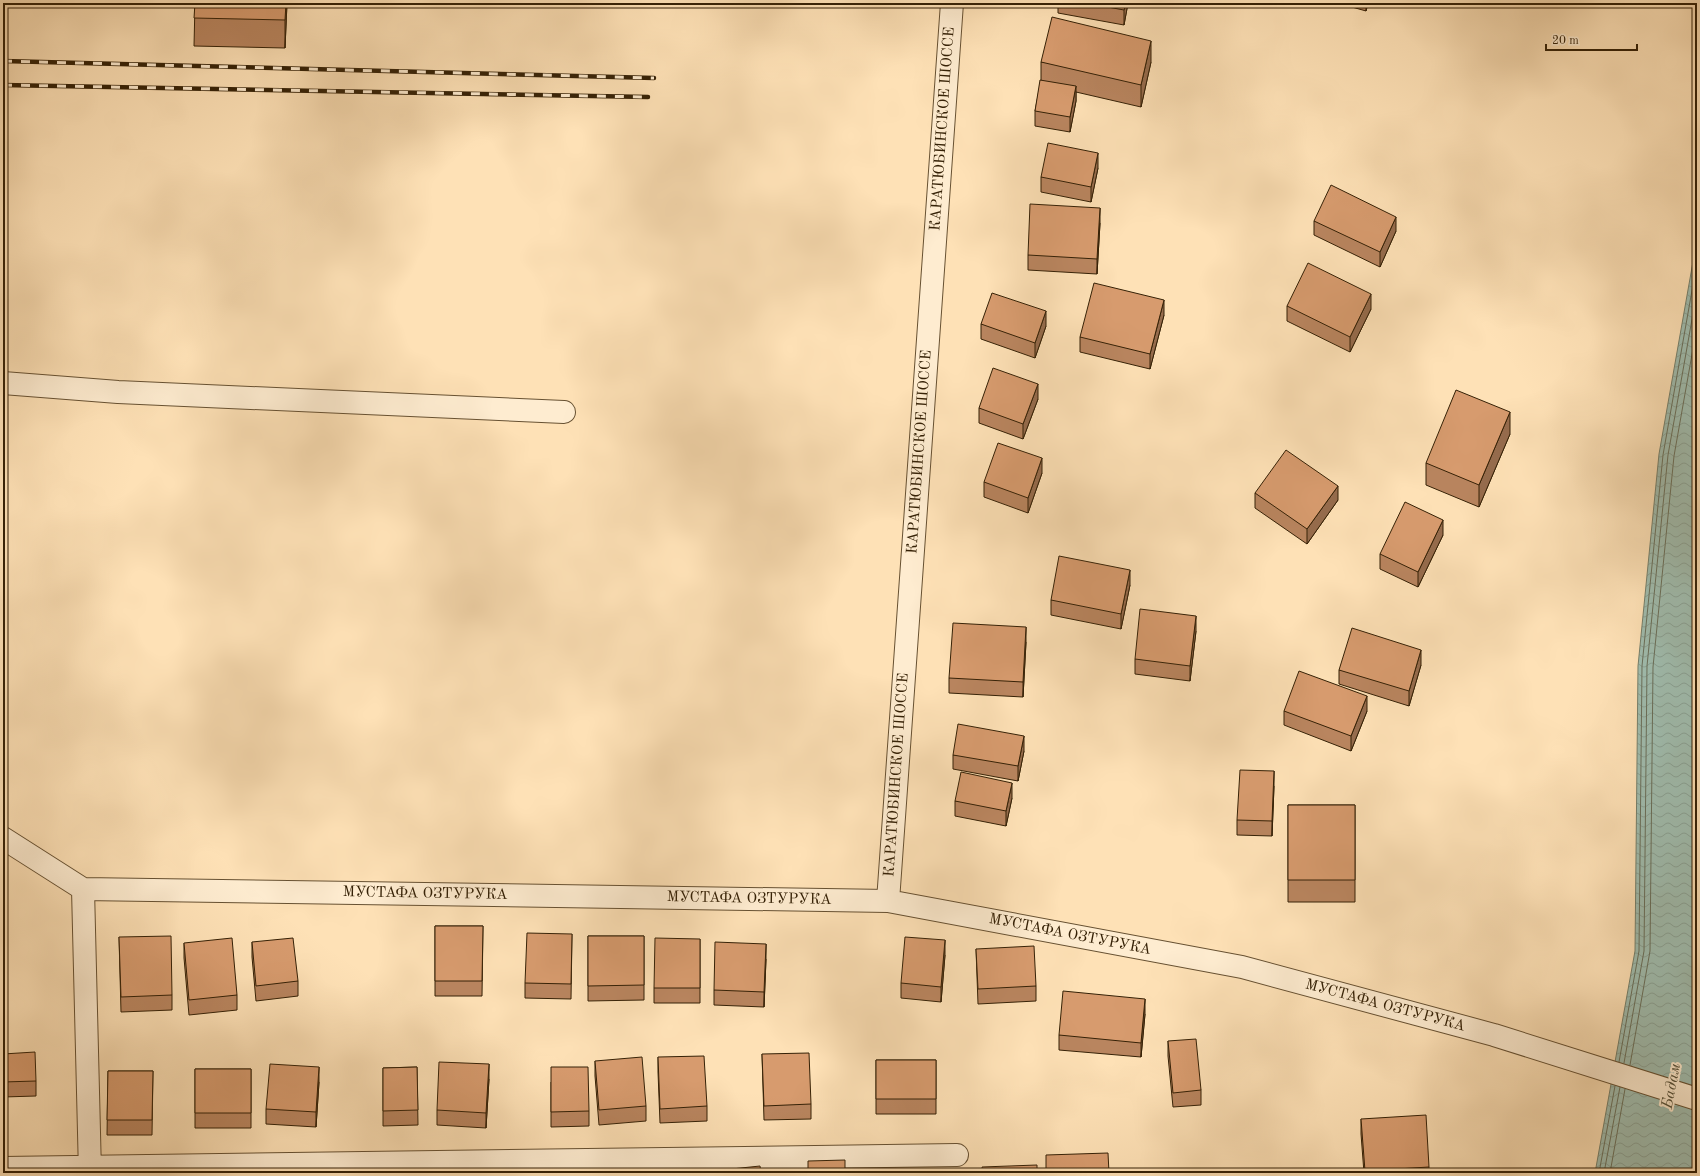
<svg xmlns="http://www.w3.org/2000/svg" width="1700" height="1176" font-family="'Old Standard TT',serif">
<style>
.water{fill:url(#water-waves);stroke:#757f6b}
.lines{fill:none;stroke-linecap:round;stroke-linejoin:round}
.shore{stroke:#6a6f5a;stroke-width:1}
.minor-casing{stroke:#675132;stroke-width:24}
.minor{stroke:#feecd0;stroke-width:22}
.rail-casing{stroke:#352106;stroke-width:4.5}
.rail{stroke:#feecd0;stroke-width:3;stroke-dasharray:9;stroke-linecap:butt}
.wall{fill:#b9855f;stroke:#352106}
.shaded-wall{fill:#966c4d;stroke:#352106}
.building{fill:#d79b6e;stroke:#352106}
.labels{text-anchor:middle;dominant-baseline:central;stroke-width:4;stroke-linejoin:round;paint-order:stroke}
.street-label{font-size:15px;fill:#352106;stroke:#feecd0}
.water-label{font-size:16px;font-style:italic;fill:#555039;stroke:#feecd0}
</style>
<defs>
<pattern id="water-waves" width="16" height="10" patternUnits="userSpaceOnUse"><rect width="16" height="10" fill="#a0bdaf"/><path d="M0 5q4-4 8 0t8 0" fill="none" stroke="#8aa295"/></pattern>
</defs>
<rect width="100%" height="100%" fill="#fee1b6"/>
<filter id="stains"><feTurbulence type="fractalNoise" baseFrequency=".005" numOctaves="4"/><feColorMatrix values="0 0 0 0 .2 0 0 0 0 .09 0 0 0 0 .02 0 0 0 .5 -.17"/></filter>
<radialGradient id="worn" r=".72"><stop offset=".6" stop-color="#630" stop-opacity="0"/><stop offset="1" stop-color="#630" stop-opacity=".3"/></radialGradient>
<path class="water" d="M1697,239V1173H1595L1635,951L1638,666L1659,454Z"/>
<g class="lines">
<path class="shore" d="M1619,1062L1639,951L1642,666L1663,455L1697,262
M1624,1063L1644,951L1647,666L1668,455L1697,291
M1630,1065L1650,951L1653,667L1674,456L1697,326
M1599,1173L1615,1086
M1604,1173L1620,1087
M1610,1173L1625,1089"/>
<defs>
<path id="minor" d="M3,383L118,392L564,412
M3,838L83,889L888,901L1242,967L1494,1035L1697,1099
M83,889L90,1173
M888,901L952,3
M3,1168L957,1155"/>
</defs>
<use href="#minor" class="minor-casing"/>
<use href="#minor" class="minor"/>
<defs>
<path id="rail" d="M3,61L654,78
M3,85L648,97"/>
</defs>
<use href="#rail" class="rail-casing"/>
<use href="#rail" class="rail"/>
</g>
<path class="wall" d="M195,3H287L285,48L194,46Z
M1058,3H1128L1124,25L1058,13Z
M1338,3H1368L1366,11Z
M1041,62H1151L1141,107L1076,92V101L1070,132L1035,126V111L1041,80Z
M1098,168L1091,202L1041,192V177Z
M1314,221L1396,231L1380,267L1314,235Z
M1100,223L1097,274L1028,270V255Z
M1287,306L1371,309L1350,352L1287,321Z
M1164,315L1150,369L1080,352V337Z
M981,324L1046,326L1035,358L981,339Z
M1038,399L1023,439L979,423V408Z
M1510,434L1479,507L1426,485V463Z
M1042,473L1028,513L984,497V482Z
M1255,493L1338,500L1307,544L1255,508Z
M1443,535L1418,587L1380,569V554Z
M1130,585L1121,629L1051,615V600Z
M1196,631L1190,681L1135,674V659Z
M1026,642L1023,697L949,693V678Z
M1421,665L1409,706L1339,684V670Z
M1284,711H1367L1351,751L1284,725Z
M1024,751L1018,781L953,769V755Z
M1274,786L1272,836L1237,835V820Z
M1012,798L1006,826L955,816V801Z
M1288,805H1355V902H1288Z
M435,926H483L482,996H435Z
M572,934L571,999L525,998V983Z
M588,936H644V1000L588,1001Z
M119,937L172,995V1010L121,1012Z
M700,939V1003H654V988Z
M252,942L298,981V996L256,1001L252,957Z
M184,943L237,995V1010L189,1015L184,958Z
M976,949L1036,986V1001L978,1004Z
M945,955L941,1002L901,998V983Z
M766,959L764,1007L714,1005V990Z
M1145,1014L1141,1057L1059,1050V1035Z
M1168,1041L1201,1090V1105L1173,1107L1168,1056Z
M3,1054L36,1081V1096L3,1097Z
M762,1054L811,1104V1119L764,1120Z
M658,1057L707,1106V1121L660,1123L658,1072Z
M876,1060H936V1114H876Z
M595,1061L646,1106V1121L599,1125L595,1076Z
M417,1067L418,1125L383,1126V1068Z
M195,1069H251V1128H195Z
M108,1071H153L152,1135H107Z
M489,1079L486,1128L437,1125V1110Z
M319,1082L316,1127L266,1124V1109Z
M551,1082L589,1111V1126L551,1127Z
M1361,1119L1429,1167V1173H1364L1361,1134Z"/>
<path class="shaded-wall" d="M286,3H287L285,48V20Z
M1126,3H1128L1124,25V10Z
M1366,3H1368L1366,11Z
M1151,41V62L1141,107V85Z
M1076,86V101L1070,132V117Z
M1098,153V168L1091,202V187Z
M1100,208V223L1097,274V259Z
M1396,217V231L1380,267V252Z
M1371,294V309L1350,352V337Z
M1164,300V315L1150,369V354Z
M1046,311V326L1035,358V343Z
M1038,384V399L1023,439V424Z
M1510,412V434L1479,507V485Z
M1042,458V473L1028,513V498Z
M1338,486V500L1307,544V529Z
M1443,520V535L1418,587V572Z
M1130,570V585L1121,629V614Z
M1196,616V631L1190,681V666Z
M1026,627V642L1023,697V682Z
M1421,650V665L1409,706V691Z
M1367,696V711L1351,751V736Z
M1024,736V751L1018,781V766Z
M1274,771V786L1272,836V821Z
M1012,783V798L1006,826V811Z
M945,940V955L941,1002V987Z
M766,944V959L764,1007V992Z
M1145,999V1014L1141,1057V1043Z
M489,1064V1079L486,1128V1113Z
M319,1067V1082L316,1127V1112Z"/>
<path class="building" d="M195,3H286L285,20L194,18Z
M1086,3H1126L1124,10Z
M1052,17L1151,41L1141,85L1041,62Z
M1040,80L1076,86L1070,117L1035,111Z
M1048,143L1098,153L1091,187L1041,177Z
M1331,185L1396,217L1380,252L1314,221Z
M1030,204L1100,208L1097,259L1028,255Z
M1308,263L1371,294L1350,337L1287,306Z
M1094,283L1164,300L1150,354L1080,337Z
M992,293L1046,311L1035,343L981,324Z
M993,368L1038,384L1023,424L979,408Z
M1456,390L1510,412L1479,485L1426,463Z
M998,443L1042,458L1028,498L984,482Z
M1286,450L1338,486L1307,529L1255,493Z
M1405,502L1443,520L1418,572L1380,554Z
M1059,556L1130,570L1121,614L1051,600Z
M1140,609L1196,616L1190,666L1135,659Z
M953,623L1026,627L1023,682L949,678Z
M1352,628L1421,650L1409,691L1339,670Z
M1299,671L1367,696L1351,736L1284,711Z
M958,724L1024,736L1018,766L953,755Z
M1240,770L1274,771L1272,821L1237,820Z
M961,772L1012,783L1006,811L955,801Z
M1288,805H1355V880H1288Z
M435,926H483L482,981H435Z
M527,933L572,934L571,984L525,983Z
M171,936L172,995L121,997L119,937Z
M588,936H644V985L588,986Z
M905,937L945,940L941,987L901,983Z
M232,938L237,995L189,1000L184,943Z
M293,938L298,981L256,986L252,942Z
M655,938L700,939V988H654Z
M715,942L766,944L764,992L714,990Z
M1034,946L1036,986L978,989L976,949Z
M1063,991L1145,999L1141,1043L1059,1035Z
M1196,1039L1201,1090L1173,1093L1168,1041Z
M35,1052L36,1081L3,1082V1054Z
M809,1053L811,1104L764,1106L762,1054Z
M704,1056L707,1106L660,1109L658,1057Z
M642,1057L646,1106L599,1110L595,1061Z
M876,1060H936V1099H876Z
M439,1062L489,1064L486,1113L437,1110Z
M270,1064L319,1067L316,1112L266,1109Z
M417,1067L418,1110L383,1111V1068Z
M551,1067H588L589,1111L551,1112Z
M195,1069H251V1113H195Z
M108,1071H153L152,1120H107Z
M1426,1115L1429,1167L1365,1171L1361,1119Z
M1108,1153L1109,1173H1046V1155Z
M845,1160V1173H808V1161Z
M1037,1165V1173H983L982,1167Z
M760,1166L761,1173H722V1170Z"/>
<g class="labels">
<g class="street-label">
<text transform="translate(943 129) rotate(-86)">КАРАТЮБИНСКОЕ ШОССЕ</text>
<text transform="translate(920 452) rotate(-86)">КАРАТЮБИНСКОЕ ШОССЕ</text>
<text transform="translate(897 775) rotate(-86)">КАРАТЮБИНСКОЕ ШОССЕ</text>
<text transform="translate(425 894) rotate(1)">МУСТАФА ОЗТУРУКА</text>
<text transform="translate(749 899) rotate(1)">МУСТАФА ОЗТУРУКА</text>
<text transform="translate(1070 935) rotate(11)">МУСТАФА ОЗТУРУКА</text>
<text transform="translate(1385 1006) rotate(15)">МУСТАФА ОЗТУРУКА</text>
</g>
<g class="water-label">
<text transform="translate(1672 1086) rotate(-79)">Бадам</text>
</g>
</g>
<rect width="1700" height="1176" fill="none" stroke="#fee1b6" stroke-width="16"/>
<rect x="4" y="4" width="1692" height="1168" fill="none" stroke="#352106" stroke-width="2"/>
<rect x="8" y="8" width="1684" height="1160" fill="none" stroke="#352106"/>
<path d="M1546 44v6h91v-6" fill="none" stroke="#352106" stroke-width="2"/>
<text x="1552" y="44" font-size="12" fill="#352106" stroke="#feecd0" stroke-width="3" paint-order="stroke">20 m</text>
<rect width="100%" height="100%" filter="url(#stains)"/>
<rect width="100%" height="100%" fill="url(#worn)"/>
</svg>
